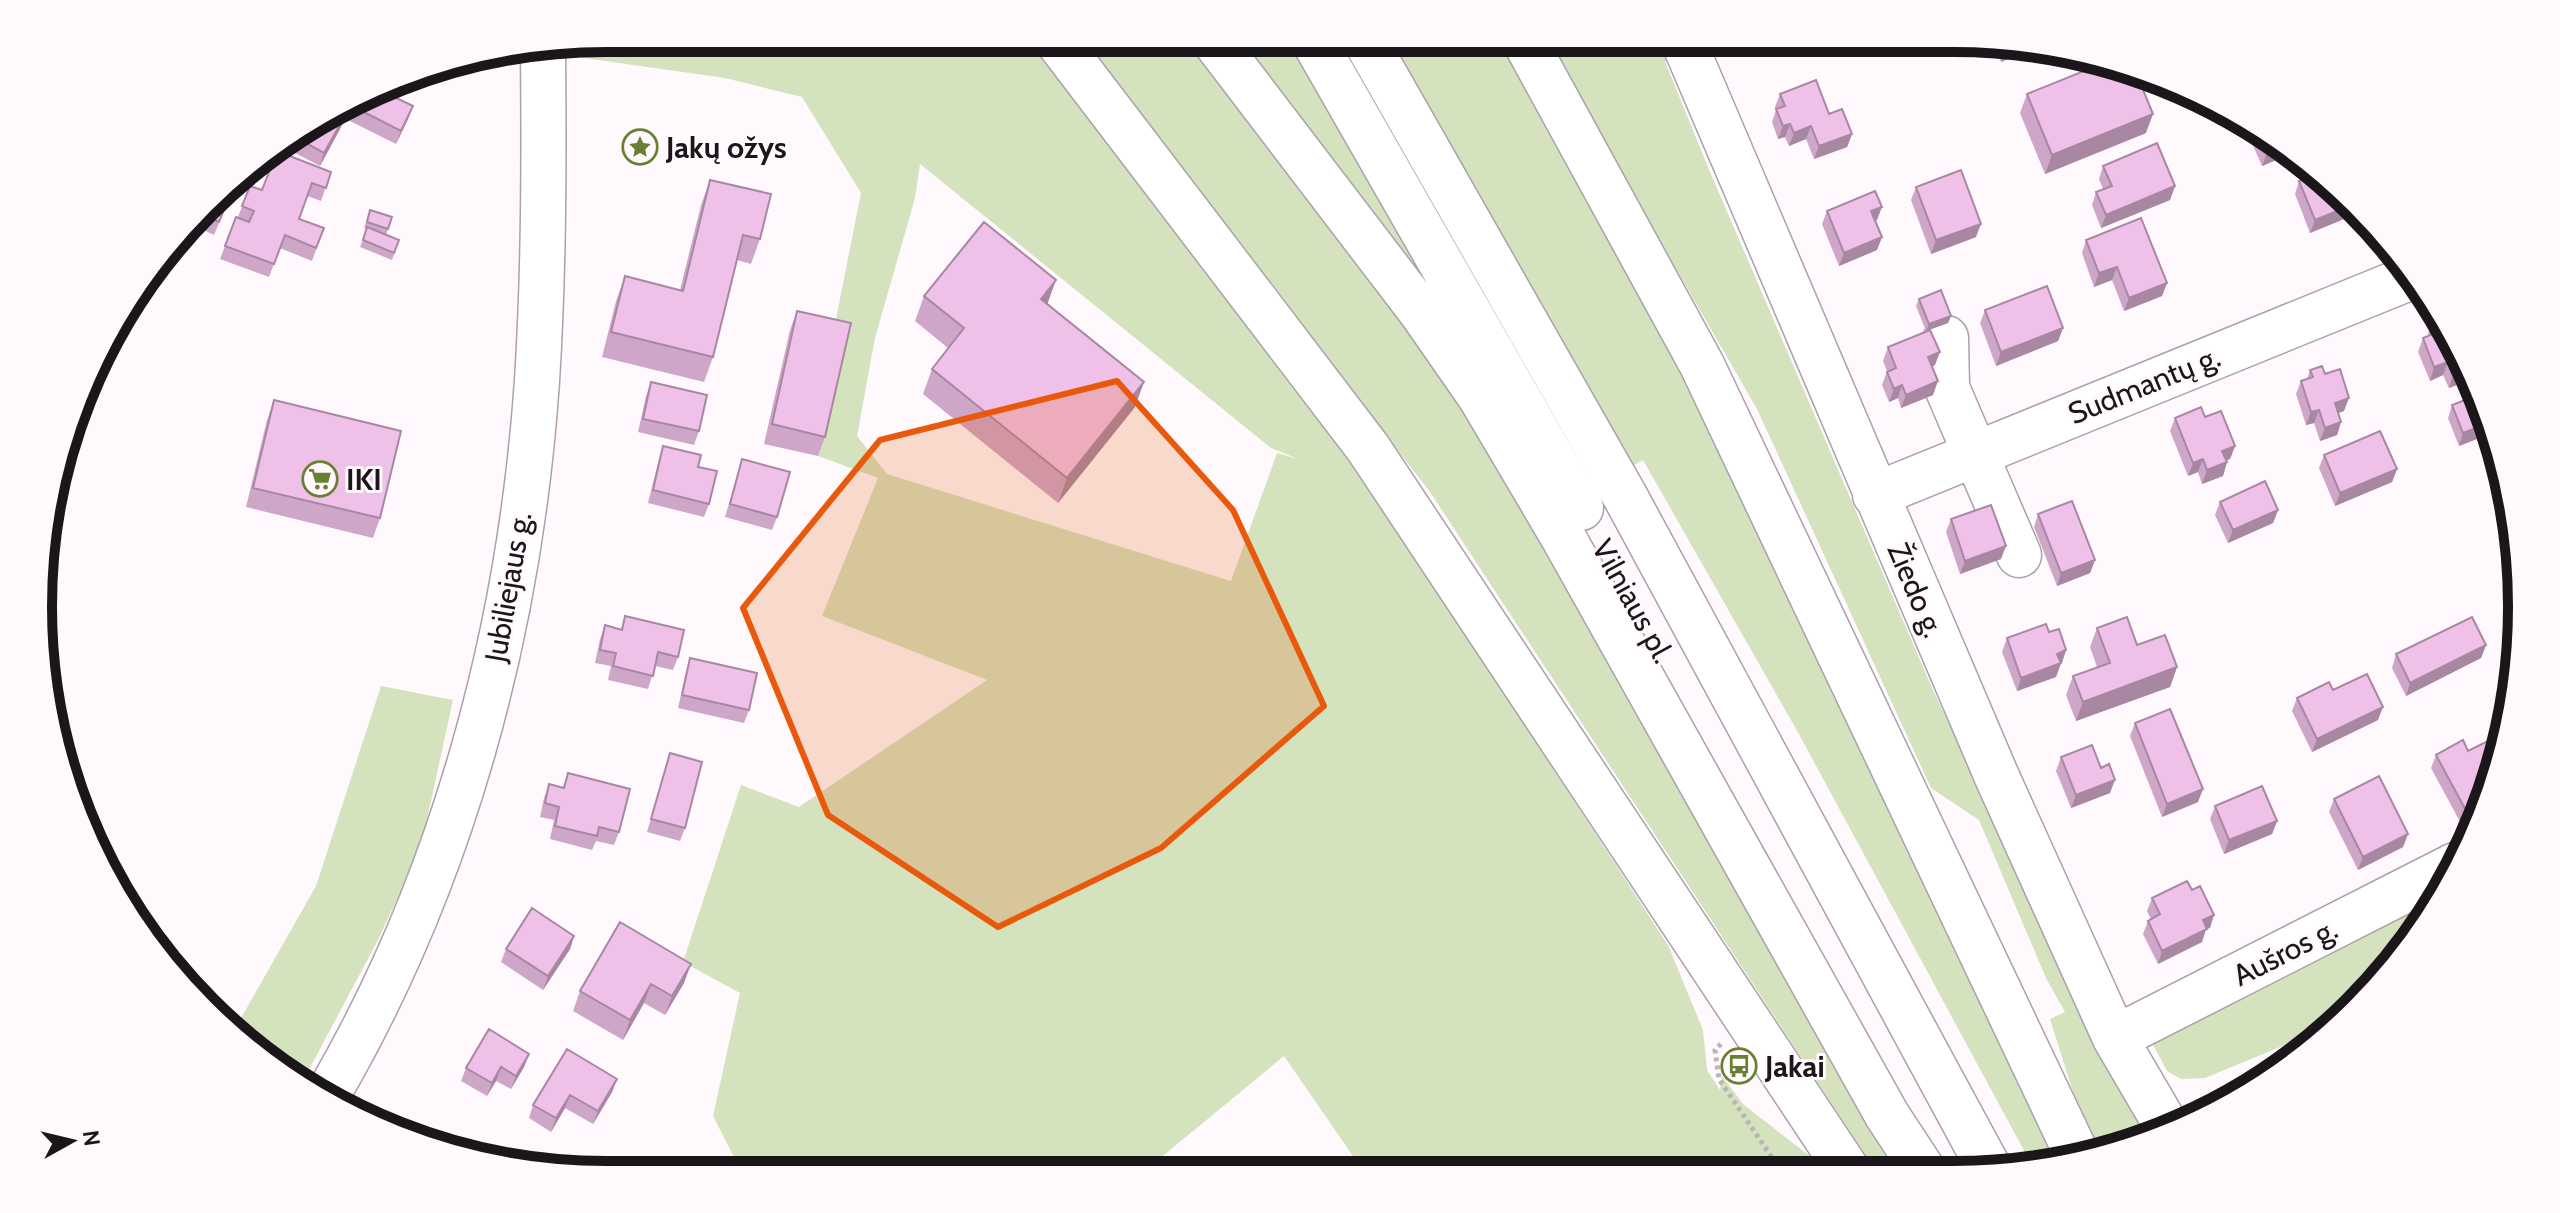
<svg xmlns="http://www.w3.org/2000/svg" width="2560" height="1213" font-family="Cabin,sans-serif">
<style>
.green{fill:#d4e2bd;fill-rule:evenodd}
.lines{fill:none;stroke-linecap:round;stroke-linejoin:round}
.minor-casing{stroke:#aca0aa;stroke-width:47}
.major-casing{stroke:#aca0aa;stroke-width:47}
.highway-casing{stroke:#aca0aa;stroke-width:47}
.path{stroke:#bab4b9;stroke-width:5;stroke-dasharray:4 4;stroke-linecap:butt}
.minor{stroke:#fff;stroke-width:44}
.major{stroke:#fff;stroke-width:44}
.highway{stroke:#fff;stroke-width:44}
.wall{fill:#cea6c8}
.shaded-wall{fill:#a787a2}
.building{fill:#efc1e8;stroke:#a787a2;stroke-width:2}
.marked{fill:#e8590c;fill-opacity:0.2;stroke:#e8590c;stroke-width:6;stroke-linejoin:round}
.labels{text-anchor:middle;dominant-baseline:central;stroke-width:6;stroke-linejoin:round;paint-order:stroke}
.poi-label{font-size:30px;font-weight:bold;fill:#1b161a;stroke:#fff9fe;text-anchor:start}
.street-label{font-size:30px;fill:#1b161a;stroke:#fff9fe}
.rim{fill:none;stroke:#1b161a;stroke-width:10}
</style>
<rect width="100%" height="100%" fill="#fff9fe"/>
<path class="green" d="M607,38H1039L1416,539L1491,654L1485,665L1668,945L1703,1030L1707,1070L1720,1090L1722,1076L1744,1105L1811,1157L1821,1171L1364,1172L1284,1056L1142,1173L743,1175L713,1116L740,993L683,962L741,785L799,807L987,680L822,616L878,478L818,456L844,342L836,319L861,193L802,97L725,78L570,56V44ZM920,164L1271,448L1298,459L1277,453L1231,581L887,474L857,436L875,338L915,198Z
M1078,38H1500L1735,471L2060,1162L2034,1169L1800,736L1643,460L1532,522L1906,1170L1876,1171L1430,492Z
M1543,38H1664L1666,64L1710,172L1929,681L1994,821L2156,1136L2097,1152L2073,1092L2050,1019L2065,1012L2046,978L1979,820L1931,788L1757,409Z
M381,686L453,700L421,847L378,940L304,1079L232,1034L316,886Z
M2441,889L2405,952L2331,1026L2205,1078L2181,1079L2167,1071L2150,1039Z"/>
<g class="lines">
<defs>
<path id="minor" d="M1682,38L1997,777L2115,1038L2170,1132
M1946,338L1947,388L2019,555
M1875,495L2414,276
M2115,1038L2455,865"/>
<path id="major" d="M328,1094C454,878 520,629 537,381C544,270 544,159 543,49"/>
<path id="highway" d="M1055,38L1368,448L1848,1171
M1212,38L1422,313L1481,398L1563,537L1887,1115L1923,1170
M1312,38L1581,508
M1364,38L1626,498L1990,1170
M1523,38L1702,365L2078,1157"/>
</defs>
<use href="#minor" class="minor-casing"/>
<use href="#major" class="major-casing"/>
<use href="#highway" class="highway-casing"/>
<path class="path" d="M1721,1044L1715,1050L1719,1079L1781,1171"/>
<use href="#minor" class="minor"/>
<use href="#major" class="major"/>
<use href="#highway" class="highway"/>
</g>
<path class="wall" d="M1977,40L2038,46L2001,62L1997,52L1984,57Z
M382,91L408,119L396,144L346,119L350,108Z
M1780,94L1829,114L1852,134L1847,147L1814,159L1806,139L1789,146L1785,137L1778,139L1772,122L1776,110L1775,107Z
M2027,94L2146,133L2045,174L2020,113Z
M342,112L341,127L320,166L280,145Z
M2257,130L2270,134L2293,153L2262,166L2252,143Z
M2103,166L2175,186L2170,200L2101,228L2092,205L2096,192L2103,189L2099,179Z
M331,172L321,201L307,196L299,219L324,228L312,261L280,248L269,277L220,259L236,217H238L250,186L262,190Z
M710,180L760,239L751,264L737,260L713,357L704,382L602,357L616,301L625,276L680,290L701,205Z
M2299,181L2361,212L2310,233L2295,194Z
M1916,187L1976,237L1931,254L1911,200Z
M225,193L230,196L214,235L197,227L193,237L186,235Z
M370,210L388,229L386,235L399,240L392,260L360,247L367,229L364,228Z
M1827,211L1877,220L1875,221L1882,237L1877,250L1839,266L1822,224Z
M2086,240L2167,283L2162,296L2124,311L2112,280L2094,287L2082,253Z
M924,296L1048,304L1135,407L1058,503L923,394L932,369L948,348L915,321Z
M1919,299L1951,316L1948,323L1926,331L1916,306Z
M1985,310L2063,328L2058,341L1996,366L1980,323Z
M797,311L825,437L818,456L764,444L790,330Z
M2433,320L2472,379L2449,388L2443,375L2430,381L2418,352L2423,338L2429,336L2428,333Z
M1888,347L1935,365L1932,367L1933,395L1901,408L1898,398L1889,402L1882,385L1887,371L1883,361Z
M2310,370L2325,374L2344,411L2338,413L2341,422L2337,435L2320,441L2314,423L2306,425L2296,394L2301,381L2307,379Z
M651,382L699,431L694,445L638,432L646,396Z
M2480,394L2492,433L2459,446L2448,418L2452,405Z
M274,400L380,518L373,538L246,507L267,420Z
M2205,417L2235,446L2230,459L2226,460L2227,462L2223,476L2202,484L2198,472L2188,476L2170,431L2175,418Z
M663,446L698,467L709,504L704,517L648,503L659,459Z
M2324,455L2397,469L2392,482L2335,506L2319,468Z
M742,459L777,517L772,530L725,517Z
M2220,502L2278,510L2273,523L2228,543L2215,515Z
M2038,514L2095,560L2090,573L2057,586L2034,527Z
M1951,519L2001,559L1960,574L1946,532Z
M2519,573L2522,608L2512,587L2517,574Z
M625,616L678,657L673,670L655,666L648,689L608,680L611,666L595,663L600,639L605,625L621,629Z
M2097,628L2137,645L2177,667L2170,687L2076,721L2066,695L2073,676L2097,667L2090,647Z
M2049,632L2066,650L2056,677L2017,691L2002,652L2007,638Z
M2486,645L2481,658L2406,696L2392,668L2396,654Z
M690,658L749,710L744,723L678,708L686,672Z
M2333,690L2378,720L2312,752L2292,711L2297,698Z
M2135,723L2198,802L2162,817L2130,736Z
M2468,751L2498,760L2465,831L2431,768L2436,755Z
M670,753L685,828L680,841L647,832Z
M2061,757L2101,768L2110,793L2071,808L2056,771Z
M568,773L619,832L614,845L596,841L592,850L550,839L554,820L540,817L544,798L549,784L563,788Z
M2334,799L2408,834L2403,847L2358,870L2329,812Z
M2215,806L2277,821L2272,834L2224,854L2210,819Z
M2152,898L2210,928L2206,929L2202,942L2158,964L2143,934L2148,921L2151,919L2147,911Z
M620,922L684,983L665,1015L644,1003L623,1040L573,1011L580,991Z
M574,936L570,949L543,990L501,962L506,949Z
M529,1054L524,1067L511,1089L496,1081L487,1096L461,1081L466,1068Z
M617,1079L612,1092L593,1124L565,1108L551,1132L529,1118L533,1105Z"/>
<path class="shaded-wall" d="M1994,42L2000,43L1997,52L1984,57L1989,44Z
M2017,44L2038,46L2001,62L2006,49Z
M413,106L408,119L396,144L401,131Z
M346,114L341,127L320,166L324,153Z
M2153,114L2146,133L2045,174L2052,155Z
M1790,124L1785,137L1778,139L1783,126Z
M1811,126L1806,139L1789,146L1794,133Z
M1852,134L1847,147L1814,159L1819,146Z
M2284,146L2293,153L2262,166L2267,153Z
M2175,186L2170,200L2101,228L2106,215Z
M2355,204L2361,212L2310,233L2315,220Z
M1882,207L1877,220L1866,224L1871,211Z
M1981,224L1976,237L1931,254L1936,240Z
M1882,237L1877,250L1839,266L1844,253Z
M2117,267L2112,280L2094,287L2099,273Z
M1056,280L1047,305L1041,299Z
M2167,283L2162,296L2124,311L2129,298Z
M1951,316L1948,323L1926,331L1929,324Z
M2063,328L2058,341L1996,366L2001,352Z
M1940,352L1935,365L1924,370L1928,357Z
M2448,362L2443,375L2430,381L2434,367Z
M2468,369L2472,377V379L2449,388L2453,375Z
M1938,381L1933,395L1901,408L1906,395Z
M1144,382L1135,407L1058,503L1067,478Z
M1902,385L1898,398L1889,402L1894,389Z
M2349,398L2344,411L2330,416L2335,403Z
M2319,410L2314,423L2306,425L2311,412Z
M2341,422L2337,435L2320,441L2325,428Z
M2489,423L2492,433L2459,446L2463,433Z
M2235,446L2230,459L2218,464L2222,451Z
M2203,459L2198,472L2188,476L2193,463Z
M2227,462L2223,476L2202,484L2207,470Z
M2397,469L2392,482L2335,506L2340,493Z
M2278,510L2273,523L2228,543L2233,530Z
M2006,546L2001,559L1960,574L1965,561Z
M2095,560L2090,573L2057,586L2061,573Z
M2486,645L2481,658L2406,696L2410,683Z
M2066,650L2062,663L2055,666L2061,663L2056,677L2017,691L2021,678L2057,654Z
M2177,667L2170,687L2076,721L2083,702Z
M2383,707L2378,720L2312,752L2317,739Z
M2115,780L2110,793L2071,808L2076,795Z
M2203,789L2198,802L2162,817L2167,804Z
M2483,810L2479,823L2465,831L2470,818Z
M2277,821L2272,834L2224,854L2229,840Z
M2408,834L2403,847L2358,870L2363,857Z
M2214,915L2210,928L2206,929L2202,942L2158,964L2162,951L2203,920Z
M574,936L570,949L543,990L548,976Z
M691,964L684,983L665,1015L672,996Z
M651,984L644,1003L623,1040L630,1020Z
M529,1054L524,1067L511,1089L516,1076Z
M501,1067L496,1081L487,1096L492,1083Z
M617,1079L612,1092L593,1124L598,1111Z
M570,1095L565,1108L551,1132L556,1118Z"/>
<path class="building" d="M2003,43L2017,44L2006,49Z
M2106,62L2135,70L2153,114L2052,155L2027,94Z
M1816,80L1829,114L1842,109L1852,134L1819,146L1811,126L1794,133L1790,124L1783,126L1776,109L1785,106L1780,94Z
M382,91L413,106L401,131L352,106Z
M342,112L346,114L324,153L295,137Z
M2259,128L2270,134L2284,146L2267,153L2257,130Z
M2157,143L2175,186L2106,215L2096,192L2112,186L2103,166Z
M277,151L331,172L326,188L312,183L299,219L324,228L316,248L285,235L274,264L225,246L236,217L249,222L254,211L242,206L250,186L262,190Z
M1961,170L1981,224L1936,240L1916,187Z
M2318,174L2355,204L2315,220L2299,181Z
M710,180L771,194L760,239L743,235L713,357L611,332L625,276L683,291Z
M1875,191L1882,207L1871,211L1882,237L1844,253L1827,211Z
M225,193L230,196L219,222L205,215Z
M370,210L392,217L388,229L367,222Z
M2141,218L2167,283L2129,298L2117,267L2099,273L2086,240Z
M984,222L1056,280L1041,299L1144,382L1067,478L932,369L964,328L924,296Z
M367,227L399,240L394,253L363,240Z
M2047,286L2063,328L2001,352L1985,310Z
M1941,290L1951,316L1929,324L1919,299Z
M797,311L851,323L825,437L772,424Z
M2440,317L2468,369L2453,375L2448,362L2434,367L2423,338L2438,332L2433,320Z
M1930,330L1940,352L1928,357L1938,381L1906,395L1902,385L1894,389L1887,372L1896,368L1888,347Z
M2322,366L2325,374L2340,369L2349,398L2335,403L2341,422L2325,428L2319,410L2311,412L2301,381L2313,377L2310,370Z
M651,382L707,395L699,431L643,419Z
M2480,394L2489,423L2463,433L2452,405Z
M274,400L401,431L380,518L253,488Z
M2201,407L2205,417L2221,411L2235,446L2222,451L2227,462L2207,470L2203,459L2193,463L2175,418Z
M2380,431L2397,469L2340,493L2324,455Z
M663,446L701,455L698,467L717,471L709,504L653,490Z
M742,459L790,472L777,517L730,504Z
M2265,481L2278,510L2233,530L2220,502Z
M2072,501L2095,560L2061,573L2038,514Z
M1991,505L2006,546L1965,561L1951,519Z
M625,616L684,630L678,657L658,652L653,676L613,666L616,653L600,650L605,625L622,630Z
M2127,617L2137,645L2165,635L2177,667L2083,702L2073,676L2110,663L2097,628Z
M2472,617L2486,645L2410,683L2396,654Z
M2046,624L2049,632L2059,629L2066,650L2057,654L2061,663L2021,678L2007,638Z
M690,658L757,673L749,710L682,695Z
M2367,674L2383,707L2317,739L2297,698L2329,682L2333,690Z
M2170,709L2203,789L2167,804L2135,723Z
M2463,740L2468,751L2488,741L2498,760L2483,810L2470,818L2436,755Z
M2092,745L2101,768L2109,764L2115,780L2076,795L2061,757Z
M670,753L702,762L685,828L651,819Z
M568,773L630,789L619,832L599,827L597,836L555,826L559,807L545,803L549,784L564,788Z
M2379,776L2408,834L2363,857L2334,799Z
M2262,786L2277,821L2229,840L2215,806Z
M2187,881L2192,890L2200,886L2214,915L2203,920L2207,929L2162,951L2148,921L2160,914L2152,898Z
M532,908L574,936L548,976L506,949Z
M620,922L691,964L672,996L651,984L630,1020L580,991Z
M489,1029L529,1054L516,1076L501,1067L492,1083L466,1068Z
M567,1049L617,1079L598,1111L570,1095L556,1118L533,1105Z
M870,1160L877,1174H846L845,1173Z"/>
<path class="marked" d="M1117,381L1233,510L1324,706L1161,848L998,927L828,815L743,608L880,440Z"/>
<defs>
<symbol id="sight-ring" viewBox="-11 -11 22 22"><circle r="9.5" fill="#fff9fe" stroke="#698032" stroke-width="1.5"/><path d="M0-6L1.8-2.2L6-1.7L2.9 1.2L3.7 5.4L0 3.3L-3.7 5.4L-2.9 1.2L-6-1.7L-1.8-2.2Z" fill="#698032"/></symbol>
<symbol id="supermarket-ring" viewBox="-11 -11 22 22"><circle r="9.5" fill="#fff9fe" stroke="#698032" stroke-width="1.5"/><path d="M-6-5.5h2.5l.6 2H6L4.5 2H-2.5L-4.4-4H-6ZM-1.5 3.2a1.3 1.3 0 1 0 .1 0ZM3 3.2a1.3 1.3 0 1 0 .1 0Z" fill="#698032"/></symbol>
<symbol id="bus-ring" viewBox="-11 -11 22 22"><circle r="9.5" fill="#fff9fe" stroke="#698032" stroke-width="1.5"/><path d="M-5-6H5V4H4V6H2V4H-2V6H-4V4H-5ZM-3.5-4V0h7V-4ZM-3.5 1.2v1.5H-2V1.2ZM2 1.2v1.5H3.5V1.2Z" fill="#698032"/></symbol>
</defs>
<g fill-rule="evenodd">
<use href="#sight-ring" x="620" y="127" width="40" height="40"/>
<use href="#supermarket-ring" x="300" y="459" width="40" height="40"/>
<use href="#bus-ring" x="1719" y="1046" width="40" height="40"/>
</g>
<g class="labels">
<g class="poi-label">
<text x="666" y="147">Jakų ožys</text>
<text x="346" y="479">IKI</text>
<text x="1765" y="1066">Jakai</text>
</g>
<g class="street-label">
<text transform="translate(2144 385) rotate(-22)">Sudmantų g.</text>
<text transform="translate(508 587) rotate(-80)">Jubiliejaus g.</text>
<text transform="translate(1916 590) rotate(67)">Žiedo g.</text>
<text transform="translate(1633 601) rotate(61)">Vilniaus pl.</text>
<text transform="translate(2285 952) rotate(-27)">Aušros g.</text>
</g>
</g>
<path d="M0 0H2560V1213H0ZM606 52H1954A554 554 0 0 1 2508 606V607A554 554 0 0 1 1954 1161H606A554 554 0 0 1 52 607V606A554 554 0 0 1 606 52Z" fill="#fff9fe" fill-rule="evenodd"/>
<path class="rim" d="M606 52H1954A554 554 0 0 1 2508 606V607A554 554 0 0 1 1954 1161H606A554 554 0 0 1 52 607V606A554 554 0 0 1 606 52Z"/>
<g transform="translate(72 1141) rotate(82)" stroke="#fff9fe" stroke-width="6" paint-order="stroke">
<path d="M0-6L14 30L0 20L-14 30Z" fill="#1b161a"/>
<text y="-12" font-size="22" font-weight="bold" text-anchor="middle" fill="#1b161a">N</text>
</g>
</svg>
